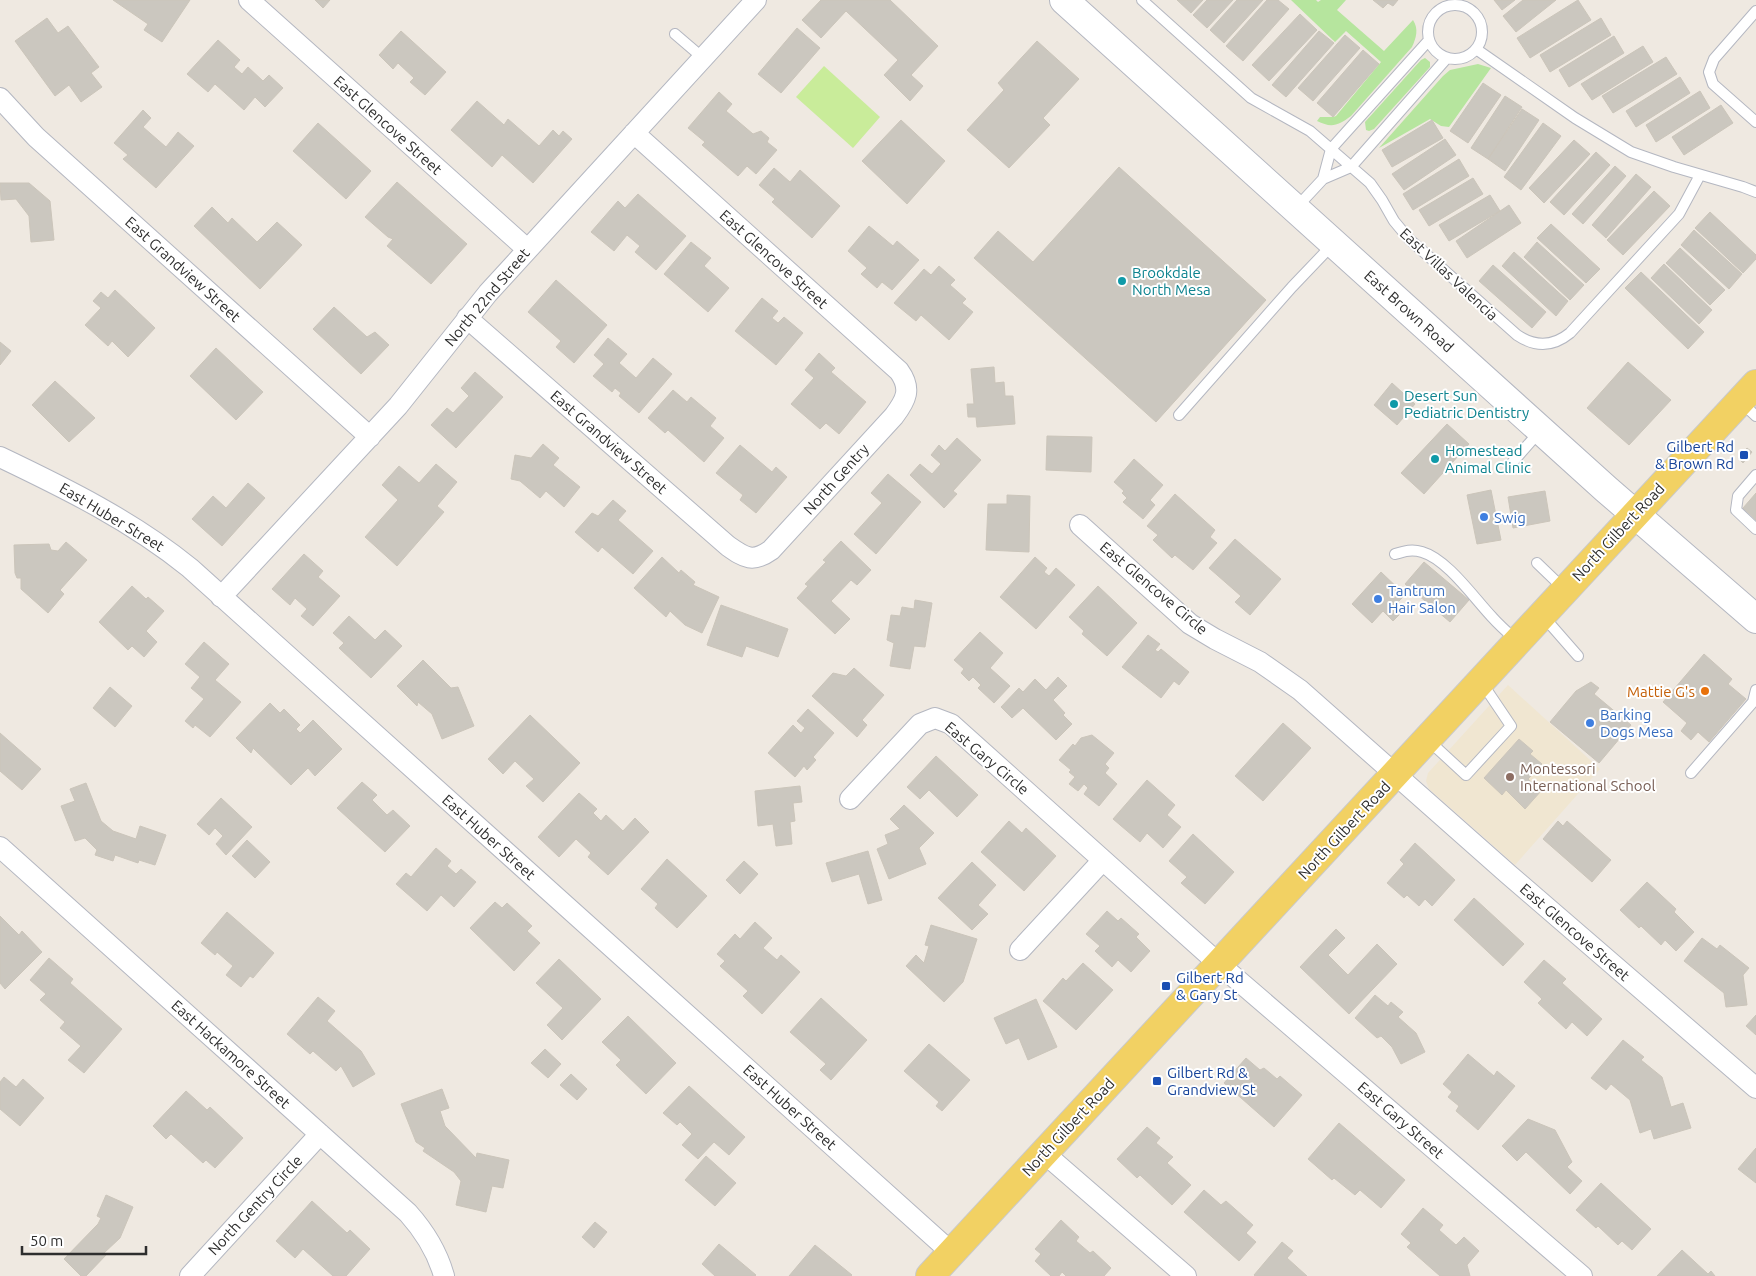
<svg xmlns="http://www.w3.org/2000/svg" width="1756" height="1276" font-family="Ubuntu,sans-serif">
<style>
.education{fill:#f0e6d1}
.green{fill:#b6e59e}
.pitch{fill:#c9ec9a}
.building{fill:#cbc7bf;stroke:#cbc5ba}
.lines{fill:none;stroke-linecap:round;stroke-linejoin:round}
.lane-casing{stroke:#b4b7c1;stroke-width:12}
.street-casing{stroke:#b4b7c1;stroke-width:22}
.secondary-casing{stroke:#b4b7c1;stroke-width:30}
.primary-casing{stroke:#c9c9c9;stroke-width:30}
.lane{stroke:#fff;stroke-width:10}
.street{stroke:#fff;stroke-width:20}
.secondary{stroke:#fff;stroke-width:28}
.primary{stroke:#f2d163;stroke-width:28}
.culture-dot{fill:#0f9aa8;stroke:#fff;stroke-width:2}
.transit-dot{fill:#1a4fb4;stroke:#fff;stroke-width:2}
.shop-dot{fill:#3f7fe0;stroke:#fff;stroke-width:2}
.food-dot{fill:#e8710a;stroke:#fff;stroke-width:2}
.education-dot{fill:#8d6e63;stroke:#fff;stroke-width:2}
.labels{text-anchor:middle;dominant-baseline:central;stroke-width:4;stroke-linejoin:round;paint-order:stroke}
.street-label{font-size:15px;fill:#2e2e2e;stroke:#fff}
.culture-label{font-size:15px;fill:#0d838f;stroke:#fff;text-anchor:start}
.transit-label{font-size:15px;fill:#164399;stroke:#fff;text-anchor:start}
.shop-label{font-size:15px;fill:#366cbe;stroke:#fff;text-anchor:start}
.food-label{font-size:15px;fill:#c56008;stroke:#fff;text-anchor:end}
.education-label{font-size:15px;fill:#785e54;stroke:#fff;text-anchor:start}
</style>
<rect width="100%" height="100%" fill="#efe9e1"/>
<path class="education" d="M1508,685L1600,769L1515,865L1429,789L1426,781L1428,773Z"/>
<path class="green" d="M1291,0H1316L1318,2L1321,0H1346L1337,10L1384,51L1413,20C1419,29 1416,38 1412,47L1351,116C1338,126 1331,128 1317,121L1320,117H1333L1336,116L1381,62L1346,31L1335,42Z
M1425,58L1430,62V67L1374,129L1369,131L1366,130L1365,122L1421,60Z
M1478,64L1491,68L1449,127L1441,126L1430,119L1379,148L1443,76L1450,70Z"/>
<path class="pitch" d="M824,66L880,117L853,148L796,97Z"/>
<path class="building" d="M113,0H190L162,42L144,30L148,24Z
M315,0H330L323,8Z
M821,0H890L938,46L911,75L923,86L910,101L884,75L898,60L846,11L821,38L802,20Z
M1177,0H1203L1191,13Z
M1207,0H1233L1207,28L1193,15Z
M1237,0H1263L1224,43L1210,30Z
M1267,0H1278L1289,9L1243,61L1226,46Z
M1373,0H1398L1393,6L1388,3L1383,8Z
M1494,0H1515L1502,10Z
M1523,0H1556L1516,32L1503,16Z
M1578,0L1591,20L1530,58L1517,38Z
M1300,14L1317,30L1269,81L1252,65Z
M47,18L58,33L68,26L99,67L91,73L102,87L81,102L69,85L55,96L15,41Z
M1601,18L1611,35L1550,72L1540,55Z
M797,28L820,48L781,93L758,74Z
M401,31L446,72L425,95L410,82L414,78L398,63L393,69L379,55Z
M1319,31L1334,43L1286,97L1272,85Z
M1345,35L1360,48L1313,101L1298,88Z
M1614,36L1624,53L1569,87L1559,70Z
M218,40L240,60L234,67L242,74L248,67L263,81L269,75L283,88L265,107L255,97L244,110L215,84L208,92L187,74Z
M1037,41L1079,79L1043,118L1050,125L1009,168L967,130L1004,90L998,83Z
M1643,46L1653,62L1592,100L1581,84Z
M1363,50L1379,64L1333,117L1317,103Z
M1666,57L1677,74L1613,113L1602,96Z
M1680,77L1690,93L1636,127L1626,111Z
M1483,83L1501,95L1468,143L1450,131Z
M1700,91L1710,108L1656,142L1646,125Z
M719,92L732,104L726,111L753,134L761,131L769,138L767,142L777,150L756,174L747,166L738,176L702,145L705,142L688,128Z
M1505,96L1522,107L1488,159L1471,148Z
M477,101L504,125L508,119L539,146L553,130L559,136L563,131L572,139L533,183L502,155L492,167L451,130Z
M1721,105L1733,123L1684,155L1672,137Z
M1522,109L1539,120L1505,171L1488,159Z
M143,110L151,118L143,127L166,147L178,132L194,146L156,188L123,159L128,155L114,143Z
M901,120L945,161L907,204L862,161Z
M1432,120L1443,138L1392,167L1382,150Z
M318,123L371,171L346,199L293,151Z
M1543,123L1561,136L1521,190L1504,177Z
M1445,139L1456,155L1404,190L1392,174Z
M1574,140L1590,154L1544,203L1529,188Z
M1596,152L1610,165L1564,215L1550,202Z
M1459,159L1469,176L1413,210L1403,194Z
M1615,166L1626,176L1583,224L1572,214Z
M1119,167L1266,300L1156,422L974,258L998,231L1033,262Z
M774,168L790,182L800,170L840,206L812,238L772,202L775,199L759,185Z
M1636,174L1651,187L1606,238L1592,225Z
M1473,178L1483,194L1429,226L1419,210Z
M397,182L467,244L431,284L387,246L393,239L388,237L365,217Z
M0,183H29L50,201L54,240L31,242L29,216L16,199L1,200Z
M1654,191L1670,206L1623,255L1607,240Z
M638,194L686,236L656,270L635,252L640,246L627,235L614,251L591,232L618,201L625,208Z
M1490,195L1500,211L1449,241L1439,225Z
M1509,205L1521,223L1467,258L1456,241Z
M212,207L228,223L232,218L257,242L277,222L302,245L260,289L194,226Z
M1710,212L1756,255V259L1743,273L1695,228Z
M1551,224L1600,269L1586,283L1537,238Z
M869,226L893,246L897,241L919,260L892,290L882,282L877,288L861,274L867,268L848,251Z
M1694,230L1742,274L1729,289L1681,245Z
M691,242L711,258L704,266L729,288L708,312L664,274Z
M1537,242L1584,285L1570,300L1524,257Z
M1680,248L1725,290L1710,305L1666,263Z
M1514,252L1568,301L1556,316L1502,266Z
M1664,264L1712,310L1699,324L1651,278Z
M1493,265L1546,312L1532,328L1479,281Z
M939,266L955,280L950,285L966,299L962,303L973,312L949,340L921,315L916,321L894,303L924,269L931,275Z
M1641,272L1704,332L1688,349L1625,288Z
M556,280L607,325L574,363L556,347L561,341L528,312Z
M115,290L155,328L128,357L112,341L108,346L85,325L101,308L93,301L101,292L108,298Z
M762,298L778,311L772,318L778,323L784,317L803,333L776,365L735,331Z
M334,307L367,337L375,332L389,345L361,374L313,329Z
M608,338L627,354L619,363L636,378L653,358L672,374L639,413L619,396L621,393L615,388L612,392L593,376L604,364L594,355Z
M0,342L11,351L0,365Z
M216,348L263,392L236,420L190,376Z
M819,353L835,368L831,372L866,402L839,434L826,423L820,429L791,404L814,378L805,370Z
M1628,362L1671,400L1629,445L1587,408Z
M994,367L995,383L1004,382L1005,396H1013L1015,424L977,427L976,417H968L967,404H974L971,369Z
M475,372L503,397L456,448L431,425L447,408L453,413L469,396L461,388Z
M55,381L95,418L69,442L32,405Z
M1392,383L1415,404L1397,425L1374,405Z
M673,390L687,402L691,397L716,418L710,426L724,438L704,462L668,430L665,433L648,418Z
M1447,424L1469,444L1424,494L1401,473Z
M1047,436L1092,437L1091,472L1046,470Z
M957,438L981,460L953,491L957,494L944,508L910,475L920,464L932,474L941,464L931,455L939,445L945,451Z
M543,444L559,458L553,465L580,487L564,507L546,491L540,498L520,481L511,479L515,455L531,458Z
M740,445L772,472L776,467L787,477L756,513L740,500L743,495L716,473Z
M1747,448L1752,452L1743,463L1738,458Z
M1134,459L1163,485L1150,500L1155,505L1143,519L1123,502L1127,498L1122,493L1124,491L1114,482Z
M436,464L457,482L437,506L444,512L397,566L365,537L398,500L382,485L399,466L419,483Z
M888,474L921,502L876,554L854,534L882,503L871,493Z
M248,483L265,498L222,546L192,519L213,496L226,508Z
M1491,490L1501,540L1477,544L1467,495Z
M1545,491L1550,521L1513,528L1508,497Z
M1756,493V520L1743,508Z
M1175,494L1215,530L1210,537L1217,543L1193,570L1175,555L1172,558L1153,540L1158,535L1147,526Z
M1007,495L1030,496L1029,552L986,550L988,504H1007Z
M613,500L626,511L618,520L653,551L633,574L602,547L598,552L575,532L592,513L598,516Z
M1235,539L1281,579L1250,615L1235,602L1241,596L1209,568Z
M841,541L871,570L857,585L851,580L831,601L850,619L835,634L797,598L808,586L805,584L826,562L823,560Z
M66,542L87,560L60,590L64,594L48,613L21,589V578H17L15,573L14,545L49,544L51,550L58,551Z
M304,554L323,571L318,577L340,596L313,626L301,616L307,609L295,598L290,605L272,589Z
M662,557L679,573L681,570L695,582L693,585L719,597L702,633L685,625L670,611L666,617L634,588Z
M1035,557L1047,568L1044,572L1049,576L1056,568L1075,585L1036,629L1000,597Z
M1424,562L1469,600L1450,622L1405,584Z
M1381,572L1405,595L1395,605L1402,612L1393,621L1383,611L1372,623L1352,604Z
M132,586L146,599L148,597L164,611L146,631L157,642L144,657L132,646L128,650L99,622Z
M1098,586L1137,623L1107,656L1082,634L1084,631L1069,617Z
M915,600L932,603L925,647L914,646L910,669L890,666L894,643L887,640L891,615L900,616L902,607L914,609Z
M721,605L788,629L778,657L746,646L742,657L707,645Z
M349,616L375,640L385,630L402,646L371,678L339,648L344,643L333,633Z
M980,632L1003,653L990,668L1010,686L994,703L978,688L981,685L973,677L969,681L961,673L964,669L954,660Z
M1148,635L1160,644L1155,650L1158,652L1161,649L1189,672L1179,685L1174,681L1161,698L1122,667Z
M204,642L229,664L215,680L241,702L210,737L195,725L193,728L185,721L204,699L191,688L200,677L185,664Z
M1704,654L1732,679L1728,684L1746,699L1709,742L1698,732L1691,740L1681,731L1687,723L1663,702Z
M423,660L451,688L458,687L474,726L442,739L432,714L418,702L417,706L397,686Z
M854,668L884,695L862,720L867,725L857,737L812,696L833,673L846,676Z
M1058,677L1067,686L1053,700L1065,713L1063,715L1072,724L1056,740L1023,708L1012,718L1001,707L1019,688L1023,692L1035,679L1046,690Z
M1591,682L1599,688L1594,694L1631,725L1599,763L1550,722L1576,691Z
M110,687L132,706L115,727L93,708Z
M270,703L280,713L284,709L300,725L296,729L300,733L313,720L342,749L315,776L308,768L291,785L253,748L251,753L236,738Z
M808,709L834,733L813,757L816,760L807,770L804,766L795,777L768,753L793,725L801,733L805,728L797,721Z
M530,715L580,763L543,802L526,786L534,779L515,761L503,774L488,759Z
M1283,723L1311,748L1263,801L1235,776Z
M0,733L41,769L22,790L0,771Z
M1092,735L1114,753L1105,764L1109,768L1105,773L1117,784L1099,806L1084,794L1088,788L1084,784L1078,791L1069,784L1075,777L1069,772L1071,770L1059,760L1073,744L1075,746L1081,738Z
M1519,739L1533,751L1530,754L1542,764L1528,779L1541,791L1525,809L1506,790L1502,795L1484,778Z
M936,756L978,795L957,817L929,790L920,799L907,787Z
M1147,780L1175,805L1167,815L1181,827L1163,848L1147,833L1140,842L1113,819Z
M362,782L377,795L372,800L387,815L393,810L410,826L385,852L337,808Z
M86,783L101,821L113,831L136,839L140,826L166,835L155,865L139,860L138,863L115,855L113,861L95,855L97,850L85,838L75,841L61,806L75,801L70,789Z
M800,786L802,802L793,803L795,821L790,822L792,844L776,846L773,824L758,826L755,791Z
M579,793L597,809L593,813L601,821L606,815L623,831L635,818L649,832L608,875L588,857L591,853L576,839L559,857L538,837Z
M221,798L252,827L226,855L216,844L223,836L215,828L209,835L197,824Z
M904,805L934,833L919,848L926,864L889,879L877,849L888,844L885,835L900,829L890,819Z
M1009,821L1022,833L1026,828L1056,856L1024,891L981,852Z
M1558,821L1563,826L1567,821L1611,860L1592,882L1543,839Z
M1193,834L1234,872L1205,904L1181,883L1187,877L1169,861Z
M247,840L270,862L255,878L232,856Z
M1415,843L1455,880L1432,906L1425,899L1419,906L1407,895L1404,898L1387,883L1404,864L1400,860Z
M436,848L451,861L447,866L456,874L461,869L476,882L454,907L441,895L427,911L396,884L406,873L411,877Z
M868,851L882,900L868,904L859,874L832,882L826,863Z
M667,859L707,896L677,928L655,908L658,904L641,889Z
M744,861L758,874L740,894L726,880Z
M972,862L996,885L978,905L988,914L972,930L938,898Z
M1647,882L1676,909L1674,912L1694,932L1676,951L1665,940L1661,945L1641,926L1639,928L1620,910Z
M1474,898L1524,944L1503,966L1454,920Z
M495,902L502,908L507,903L532,926L527,931L540,943L514,971L470,928Z
M1107,911L1118,921L1121,918L1139,934L1136,937L1150,951L1131,972L1118,960L1112,967L1095,951L1100,946L1086,934Z
M227,912L274,953L253,978L250,976L241,987L226,975L233,966L217,952L215,955L201,943Z
M0,916L19,935L22,931L42,952L5,989L0,983Z
M755,922L772,938L763,948L777,960L781,955L800,972L762,1014L743,996L748,991L720,966L725,961L717,954L735,934L740,939Z
M931,925L977,939L963,982L944,1002L906,966L916,955L924,963L929,946L925,945Z
M1336,929L1345,938L1328,955L1348,975L1377,944L1397,964L1349,1014L1300,967Z
M1702,938L1717,949L1720,945L1749,968L1743,975L1747,1005L1726,1007L1724,993L1684,961Z
M49,958L73,979L70,983L122,1029L84,1073L68,1060L81,1046L60,1028L65,1022L40,1000L46,994L30,980Z
M559,959L601,999L562,1040L547,1025L563,1008L536,983Z
M1544,960L1566,979L1562,983L1602,1019L1587,1036L1572,1022L1566,1029L1538,1003L1542,999L1524,982Z
M1083,963L1113,990L1076,1030L1043,1001L1063,978L1066,981Z
M1375,995L1388,1006L1391,1002L1403,1012L1398,1017L1416,1033L1425,1052L1401,1064L1392,1047L1381,1036L1377,1038L1355,1018Z
M318,997L335,1011L327,1021L361,1051L375,1074L353,1087L341,1066L336,1071L313,1051L310,1054L287,1034Z
M821,998L867,1040L831,1080L820,1070L826,1064L790,1032Z
M1036,999L1057,1047L1028,1060L1019,1038L1006,1044L994,1018Z
M1756,1015V1035L1746,1026Z
M628,1016L676,1063L646,1094L616,1065L621,1060L602,1042Z
M1623,1040L1644,1057L1641,1060L1662,1077L1671,1107L1683,1103L1691,1128L1654,1139L1651,1129L1640,1133L1630,1100L1611,1084L1606,1090L1591,1078Z
M929,1044L970,1080L942,1111L936,1106L939,1102L904,1071Z
M545,1049L561,1064L548,1078L531,1063Z
M1468,1054L1494,1076L1497,1071L1515,1086L1478,1130L1456,1111L1459,1106L1448,1097L1452,1092L1443,1084Z
M1246,1058L1260,1070L1264,1068L1277,1079L1280,1076L1302,1095L1274,1127L1224,1083Z
M571,1074L587,1089L577,1100L560,1085Z
M4,1077L16,1087L23,1079L44,1098L20,1126L0,1109V1082Z
M689,1086L745,1137L729,1155L714,1142L698,1159L682,1145L692,1134L680,1122L677,1125L663,1113Z
M442,1089L449,1108L440,1111L445,1126L476,1158L477,1153L509,1160L503,1188L492,1186L486,1212L456,1205L461,1181L454,1172L423,1151L425,1148L416,1142L401,1104Z
M186,1091L207,1110L210,1107L243,1138L215,1168L206,1160L203,1163L171,1134L166,1139L153,1126Z
M1528,1119L1555,1130L1572,1162L1567,1167L1582,1181L1570,1194L1526,1152L1517,1161L1502,1146Z
M1339,1123L1405,1180L1381,1208L1360,1190L1355,1195L1334,1178L1332,1180L1308,1159Z
M1147,1127L1160,1138L1156,1143L1173,1157L1167,1163L1191,1185L1172,1205L1140,1175L1137,1178L1117,1159Z
M1756,1148V1183L1738,1169Z
M706,1156L736,1183L715,1206L685,1180Z
M1601,1183L1651,1229L1632,1250L1622,1241L1618,1245L1598,1226L1596,1228L1576,1210Z
M1204,1190L1221,1205L1226,1201L1253,1225L1246,1233L1256,1242L1239,1261L1184,1212Z
M106,1195L133,1207L120,1238L104,1253L107,1254L86,1276H81L64,1259L98,1224L101,1218L97,1216Z
M312,1201L347,1233L350,1230L370,1249L346,1276H333L303,1249L295,1258L276,1241Z
M1423,1208L1443,1225L1439,1230L1456,1245L1464,1237L1479,1251L1467,1265L1470,1276H1440L1407,1247L1411,1243L1401,1234Z
M1061,1220L1079,1237L1076,1241L1090,1253L1093,1251L1111,1268L1104,1276H1066L1062,1272L1059,1276H1051L1035,1261L1041,1254L1035,1249Z
M595,1222L607,1232L594,1248L582,1237Z
M1282,1242L1293,1251L1287,1258L1307,1276H1255L1254,1275Z
M719,1244L756,1275L755,1276H715L702,1264Z
M815,1245L852,1275L851,1276H789Z
M1682,1250L1708,1274L1711,1271L1715,1276H1657Z"/>
<g class="lines">
<defs>
<path id="lane" d="M1142,0L1251,98L1310,131L1370,183L1382,200L1394,221L1409,239L1517,335C1535,347 1553,347 1570,333L1679,214L1700,175
M1428 32a27 27 0 1 1 54 0a27 27 0 1 1-54 0Z
M1756,11L1714,59L1709,72L1713,84L1756,122
M675,34L703,58
M1476,49L1575,118L1631,152L1674,167L1743,187L1756,192
M1323,179L1331,149L1429,40
M1296,208L1323,179L1351,167L1447,58
M1741,402L1756,416
M1179,415L1292,287L1334,243
M1511,464L1540,431
M1756,475L1738,496L1736,510L1756,529
M1395,554C1405,551 1412,549 1422,552C1447,559 1474,598 1492,617C1499,625 1508,633 1517,641
M1537,563L1564,589
M1543,616L1578,656
M1428,740L1466,775L1511,726L1482,683
M1691,773L1753,702L1756,690"/>
<path id="street" d="M249,0L527,249
M0,98L36,137L370,437
M467,318L728,546C745,558 753,563 771,550L894,416C906,400 912,389 899,371L634,133
M0,457C67,489 132,521 190,568L952,1253
M1080,525L1190,624L1215,639L1260,662L1300,690L1508,874L1756,1088
M221,597L398,406L488,293L756,0
M850,799L920,724L935,718L951,724L1219,964L1582,1276
M0,847L408,1213C425,1232 437,1251 444,1276
M1020,950L1103,860
M1044,1153L1186,1276
M190,1276L320,1134"/>
<path id="secondary" d="M1064,0L1606,489L1756,619"/>
<path id="primary" d="M930,1276L1756,384"/>
</defs>
<use href="#lane" class="lane-casing"/>
<use href="#street" class="street-casing"/>
<use href="#secondary" class="secondary-casing"/>
<use href="#primary" class="primary-casing"/>
<use href="#lane" class="lane"/>
<use href="#street" class="street"/>
<use href="#secondary" class="secondary"/>
<use href="#primary" class="primary"/>
</g>
<g class="culture-dot">
<circle cx="1122" cy="281" r="5"/>
<circle cx="1394" cy="404" r="5"/>
<circle cx="1435" cy="459" r="5"/>
</g>
<g class="transit-dot">
<rect x="1739" y="450" width="10" height="10" rx="2.5"/>
<rect x="1161" y="981" width="10" height="10" rx="2.5"/>
<rect x="1152" y="1076" width="10" height="10" rx="2.5"/>
</g>
<g class="shop-dot">
<circle cx="1484" cy="517" r="5"/>
<circle cx="1378" cy="599" r="5"/>
<circle cx="1590" cy="723" r="5"/>
</g>
<circle class="food-dot" cx="1705" cy="691" r="5"/>
<circle class="education-dot" cx="1510" cy="777" r="5"/>
<g class="labels">
<g class="street-label">
<text transform="translate(388 125) rotate(42)">East Glencove Street</text>
<text transform="translate(774 259) rotate(42)">East Glencove Street</text>
<text transform="translate(183 269) rotate(42)">East Grandview Street</text>
<text transform="translate(1449 274) rotate(43)">East Villas Valencia</text>
<text transform="translate(487 297) rotate(-50)">North 22nd Street</text>
<text transform="translate(1409 311) rotate(42)">East Brown Road</text>
<text transform="translate(609 442) rotate(41)">East Grandview Street</text>
<text transform="translate(836 479) rotate(-48)">North Gentry</text>
<text transform="translate(112 517) rotate(31)">East Huber Street</text>
<text transform="translate(1618 532) rotate(-47)">North Gilbert Road</text>
<text transform="translate(1154 588) rotate(40)">East Glencove Circle</text>
<text transform="translate(987 758) rotate(40)">East Gary Circle</text>
<text transform="translate(1344 830) rotate(-47)">North Gilbert Road</text>
<text transform="translate(489 837) rotate(42)">East Huber Street</text>
<text transform="translate(1575 932) rotate(41)">East Glencove Street</text>
<text transform="translate(231 1054) rotate(42)">East Hackamore Street</text>
<text transform="translate(790 1107) rotate(42)">East Huber Street</text>
<text transform="translate(1401 1120) rotate(41)">East Gary Street</text>
<text transform="translate(1068 1127) rotate(-47)">North Gilbert Road</text>
<text transform="translate(255 1205) rotate(-47)">North Gentry Circle</text>
</g>
<g class="culture-label">
<text x="1132" y="272">Brookdale<tspan x="1132" dy="17">North Mesa</tspan></text>
<text x="1404" y="395">Desert Sun<tspan x="1404" dy="17">Pediatric Dentistry</tspan></text>
<text x="1445" y="450">Homestead<tspan x="1445" dy="17">Animal Clinic</tspan></text>
</g>
<g class="transit-label">
<text x="1734" y="446" text-anchor="end">Gilbert Rd<tspan x="1734" dy="17">&amp; Brown Rd</tspan></text>
<text x="1176" y="977">Gilbert Rd<tspan x="1176" dy="17">&amp; Gary St</tspan></text>
<text x="1167" y="1072">Gilbert Rd &amp;<tspan x="1167" dy="17">Grandview St</tspan></text>
</g>
<g class="shop-label">
<text x="1494" y="517">Swig</text>
<text x="1388" y="590">Tantrum<tspan x="1388" dy="17">Hair Salon</tspan></text>
<text x="1600" y="714">Barking<tspan x="1600" dy="17">Dogs Mesa</tspan></text>
</g>
<g class="food-label">
<text x="1695" y="691">Mattie G's</text>
</g>
<g class="education-label">
<text x="1520" y="768">Montessori<tspan x="1520" dy="17">International School</tspan></text>
</g>
</g>
<path d="M22 1246v8h124v-8" fill="none" stroke="#2e2e2e" stroke-width="2.5"/>
<text x="30" y="1246" font-size="15" fill="#2e2e2e" stroke="#ffffff" stroke-width="4" paint-order="stroke">50 m</text>
</svg>
